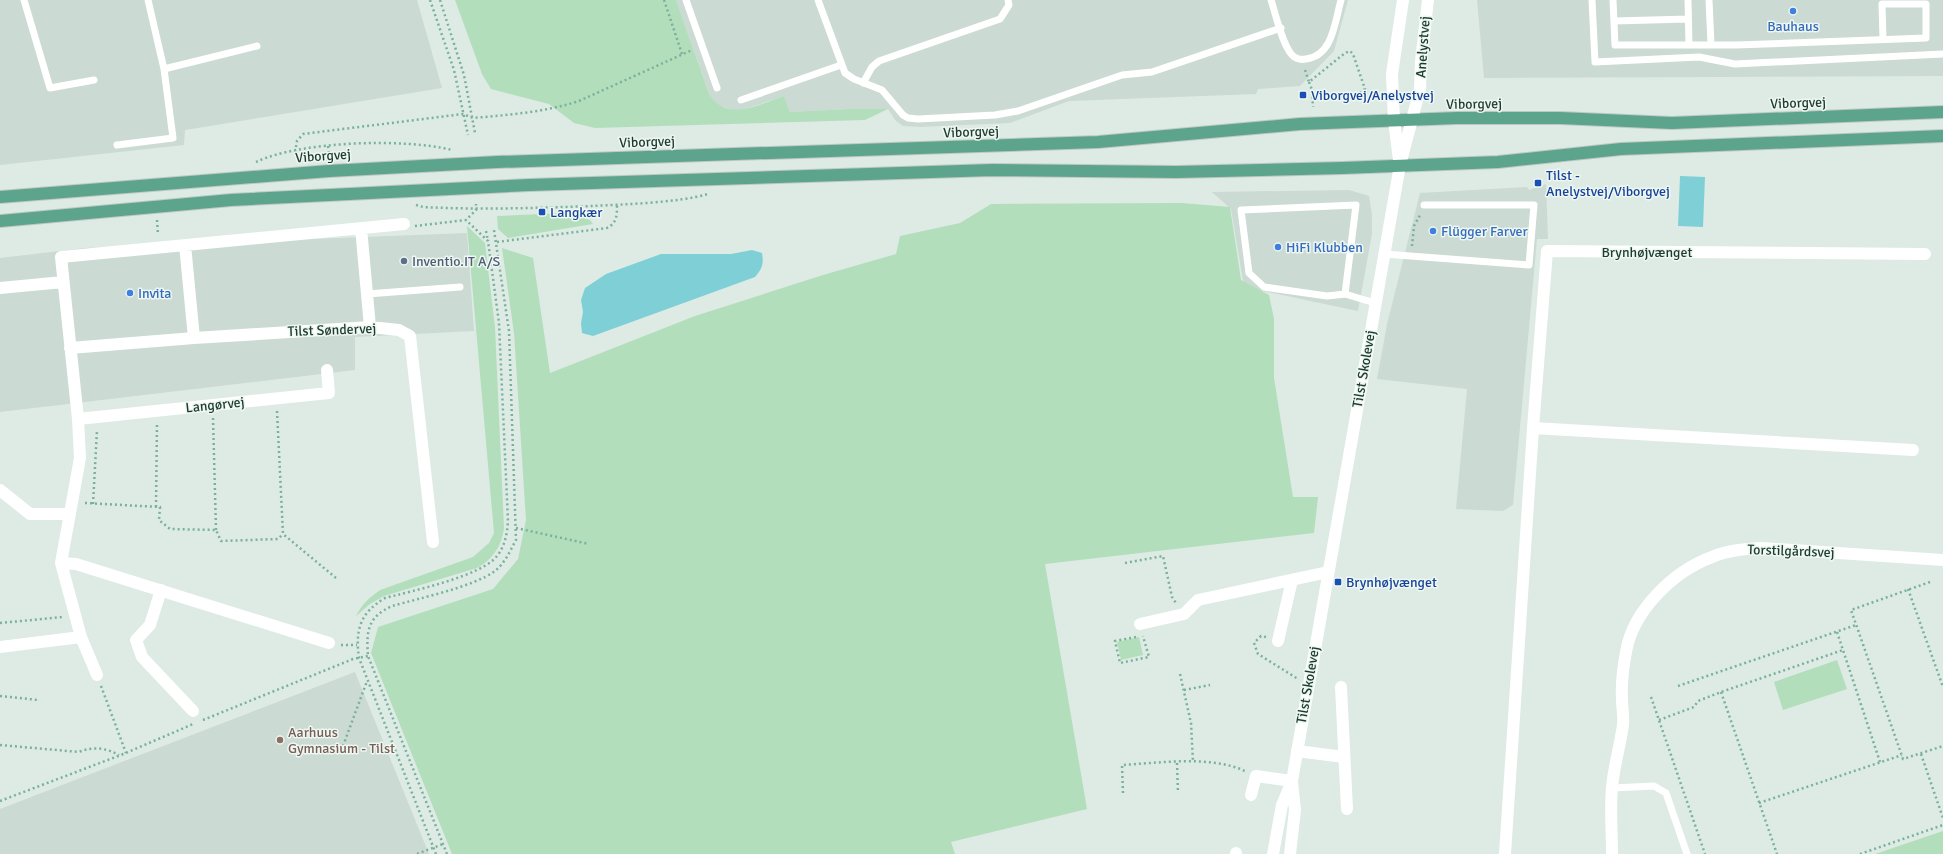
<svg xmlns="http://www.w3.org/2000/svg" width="1943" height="854" font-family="Signika,sans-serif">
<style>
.built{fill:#cbdad2}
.green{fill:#b3debc}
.water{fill:#7fcfd6}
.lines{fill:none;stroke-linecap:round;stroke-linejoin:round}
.primary-casing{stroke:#c0c8c5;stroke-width:14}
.path{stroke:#7ab19c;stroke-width:2.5;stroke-dasharray:2 3;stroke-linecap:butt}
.service{stroke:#fff;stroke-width:7}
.minor{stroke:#fff;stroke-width:12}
.tertiary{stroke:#fff;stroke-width:12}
.primary{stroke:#5da48d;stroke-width:12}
.shop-dot{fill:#3f7fe0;stroke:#eef7f2;stroke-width:1.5}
.transit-dot{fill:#1a4fb4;stroke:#eef7f2;stroke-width:1.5}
.service-dot{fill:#5c6f8a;stroke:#eef7f2;stroke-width:1.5}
.education-dot{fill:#8d6e63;stroke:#eef7f2;stroke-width:1.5}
.labels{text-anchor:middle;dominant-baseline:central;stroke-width:3;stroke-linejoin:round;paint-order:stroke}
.shop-label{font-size:14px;fill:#366cbe;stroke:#eef7f2;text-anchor:start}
.street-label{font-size:14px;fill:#1d3b31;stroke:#eef7f2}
.transit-label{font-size:14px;fill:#164399;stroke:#eef7f2;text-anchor:start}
.service-label{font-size:14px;fill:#4e5e75;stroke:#eef7f2;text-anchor:start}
.education-label{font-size:14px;fill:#785e54;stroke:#eef7f2;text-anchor:start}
</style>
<rect width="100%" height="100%" fill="#ddebe4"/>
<path class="built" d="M0,0H417L442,88L185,130L184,145L0,165Z
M676,0H1348L1334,51L1300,86L1258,89L1256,94L1069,101L1010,123L919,127L903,126L895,120L888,109H848L790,112L784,96L742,110H734L720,106L713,101L709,94Z
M1477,0H1943V76L1484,78Z
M1546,184L1548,239H1537L1513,505L1503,511L1456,509L1467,389L1377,379L1387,324L1420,193L1527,187L1529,190Z
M1349,190L1369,196L1372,215V234L1358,311L1244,287L1231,209L1212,192Z
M467,233L474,331L355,337V370L0,412V258L85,248Z
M355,672L429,854H0V809Z"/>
<path class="green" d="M455,0H676L709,94C727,123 759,104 784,96L790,112L848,109H888L865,120L595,128L574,123L549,104L491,89L482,74Z
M1182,203L1230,207L1241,280L1269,295L1274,319V378L1293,497H1318L1314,533L1045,564L1087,809L951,842L955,854H452L371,653L378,627L493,589L518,559L526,520L514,333L502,248L533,258L550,373L695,316L823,275L896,254L900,236L960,223L991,204Z
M565,213L590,220L593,224L508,238L498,229L497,216Z
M467,226L485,243L495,327L504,528C502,546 492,560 477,568L384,596L370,604L356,616C362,604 369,598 380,590L473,557L489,543L494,533Z
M1139,637L1143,655L1121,660L1117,642Z
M1837,660L1847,689L1783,710L1774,682Z
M1943,831V854H1875Z"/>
<path class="water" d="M1680,176L1705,177L1703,227L1678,226Z
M752,250L762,253C764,264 762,269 755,277L593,336L582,333L581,323L583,312L581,300L585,288L606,274L661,254H731Z"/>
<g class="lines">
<defs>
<path id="primary" d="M0,197L329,171L497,162L1098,142L1300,124L1457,118H1560L1672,123L1943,112
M0,221L231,200L529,185L992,170L1176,172L1342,168L1498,162L1621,149L1943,136"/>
</defs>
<use href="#primary" class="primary-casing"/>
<path class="path" d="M430,0L454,70L468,135
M440,0L464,75L475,133
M664,0L682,54
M1305,70L1309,82L1345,53L1350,51L1353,54L1365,89L1354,97
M1309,82L1312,90L1313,107
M328,146L329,152
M295,152L297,141L303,134L463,114L473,118C509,115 545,112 579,101L692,50
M256,162C300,141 405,138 452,150
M416,205L423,207C480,210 536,208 593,206C626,204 677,203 708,194
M157,220L158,235
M415,226L466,220L476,210V204
M486,231L488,241
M497,242L607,228C617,223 617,215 617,205
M1412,246L1414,226L1420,215
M277,411L283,534L336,578
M213,418L216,530
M85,503L160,507L159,520L170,529L216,530L221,541L278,539L283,534
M93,504L97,430
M156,507L157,423
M516,528L589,544
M1125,563L1163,556L1172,597L1176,603
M1930,582L1851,610L1903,759L1943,746
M1908,589L1943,687
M0,623L63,617
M1837,632L1880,762
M1136,637L1115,641L1120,663L1149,657L1143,636
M1266,637L1261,636L1254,643L1258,654L1298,679
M341,645H357
M1180,674L1191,723L1193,762
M101,686L126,753
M1678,686L1856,625
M1184,690L1210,685
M1721,692L1777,854
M0,696L38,700
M1651,697L1705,854
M203,720L353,659L368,656
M1659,720L1694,707L1698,701L1721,692L1843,650
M0,745L79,752C93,746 106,748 119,755
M343,746L367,681
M1921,754L1943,818
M1177,763L1178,793
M1123,793L1122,765C1160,763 1210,755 1245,771
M0,801L126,753L193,724
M1759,803L1902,755
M417,854L443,844
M436,854L359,658C355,630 360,613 385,598C412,591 482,576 497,556C505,546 507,534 508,521L499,323L488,241L466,220
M447,854L368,656C366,630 368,617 392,606C420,598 473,587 495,571C505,563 510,551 516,540L509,331L494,230
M1860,854L1943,825"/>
<path class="service" d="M24,0L50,88L94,80
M686,0L717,88
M818,0L845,73L854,79L882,90L903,115L908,118L918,119L995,115L1018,111L1122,75L1152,72L1281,28
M1271,0C1276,15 1282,44 1292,55C1296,59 1301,60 1306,59C1333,56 1335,21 1341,0
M1592,0L1595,62L1699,57L1735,64L1943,54
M1613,0L1615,45H1689
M1688,0L1689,45H1736L1926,38V4H1882L1883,39
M1709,0L1711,44
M1614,21L1688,19
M164,69L257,46
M863,83L872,67L879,61L1000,19L1009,5L1008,0
M741,100L841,65
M117,145L173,138L164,69L148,0
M1384,254L1529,265L1534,205H1424
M367,294L460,287
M1345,294L1356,205L1241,210L1249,273L1264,287L1327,296L1345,294L1375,303
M1612,788L1654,786L1666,793L1687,854"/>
<path class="minor" d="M361,228L370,327
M185,245L194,338
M0,288L63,282
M70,348L194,338L370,327L399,330L410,336L433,542
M78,419L329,393L327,370
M1533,428L1913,450
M0,490L30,514H70
M61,563L76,564L329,643
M161,590L150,625L136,640L142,657L193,711
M1140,624L1184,614L1198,600L1328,572
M1278,641L1292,580
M0,647L81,637
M97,675L81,637L61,563L80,458L78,419L61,257L404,224
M1341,687L1347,809
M1297,751L1344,757
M1251,795L1256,776L1292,781
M1236,854V853
M1505,854L1533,428L1547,251L1925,254
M1612,854C1612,832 1610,809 1612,787C1614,766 1620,746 1623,725C1624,717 1622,708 1622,700C1621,684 1623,668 1626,652C1633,610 1674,571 1712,557C1728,550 1745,549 1762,548L1943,560"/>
<path class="tertiary" d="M1399,160L1394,121L1392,74L1403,0
M1273,854L1282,805L1292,781L1400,165L1420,89L1421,61L1428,0
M1290,854L1295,810L1292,782"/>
<use href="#primary" class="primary"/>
</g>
<g class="shop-dot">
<circle cx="1793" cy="11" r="4"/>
<circle cx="1433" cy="231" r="4"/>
<circle cx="1278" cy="247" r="4"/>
<circle cx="130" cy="293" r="4"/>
</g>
<g class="transit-dot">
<rect x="1299" y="91" width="8" height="8" rx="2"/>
<rect x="1534" y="179" width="8" height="8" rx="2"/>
<rect x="538" y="208" width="8" height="8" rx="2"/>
<rect x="1334" y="578" width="8" height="8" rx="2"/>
</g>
<circle class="service-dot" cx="404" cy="261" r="4"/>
<circle class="education-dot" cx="280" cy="740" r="4"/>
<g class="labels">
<g class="shop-label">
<text x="1793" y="26" text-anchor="middle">Bauhaus</text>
<text x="1441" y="231">Flügger Farver</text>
<text x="1286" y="247">HiFi Klubben</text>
<text x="138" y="293">Invita</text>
</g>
<g class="street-label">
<text transform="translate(1423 47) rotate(-86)">Anelystvej</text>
<text transform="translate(1798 103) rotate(-2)">Viborgvej</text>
<text transform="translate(1474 104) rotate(-1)">Viborgvej</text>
<text transform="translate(971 132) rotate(-2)">Viborgvej</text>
<text transform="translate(647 142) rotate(-2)">Viborgvej</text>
<text transform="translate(323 156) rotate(-4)">Viborgvej</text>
<text x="1647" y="252">Brynhøjvænget</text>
<text transform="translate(332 330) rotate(-2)">Tilst Søndervej</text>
<text transform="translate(1364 369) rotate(-80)">Tilst Skolevej</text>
<text transform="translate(215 405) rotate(-6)">Langørvej</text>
<text transform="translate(1791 551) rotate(2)">Torstilgårdsvej</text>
<text transform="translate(1308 685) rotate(-80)">Tilst Skolevej</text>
</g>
<g class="transit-label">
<text x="1311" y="95">Viborgvej/Anelystvej</text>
<text x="1546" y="175">Tilst -<tspan x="1546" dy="16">Anelystvej/Viborgvej</tspan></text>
<text x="550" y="212">Langkær</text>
<text x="1346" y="582">Brynhøjvænget</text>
</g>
<g class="service-label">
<text x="412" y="261">Inventio.IT A/S</text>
</g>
<g class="education-label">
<text x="288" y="732">Aarhuus<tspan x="288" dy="16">Gymnasium - Tilst</tspan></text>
</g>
</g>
</svg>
